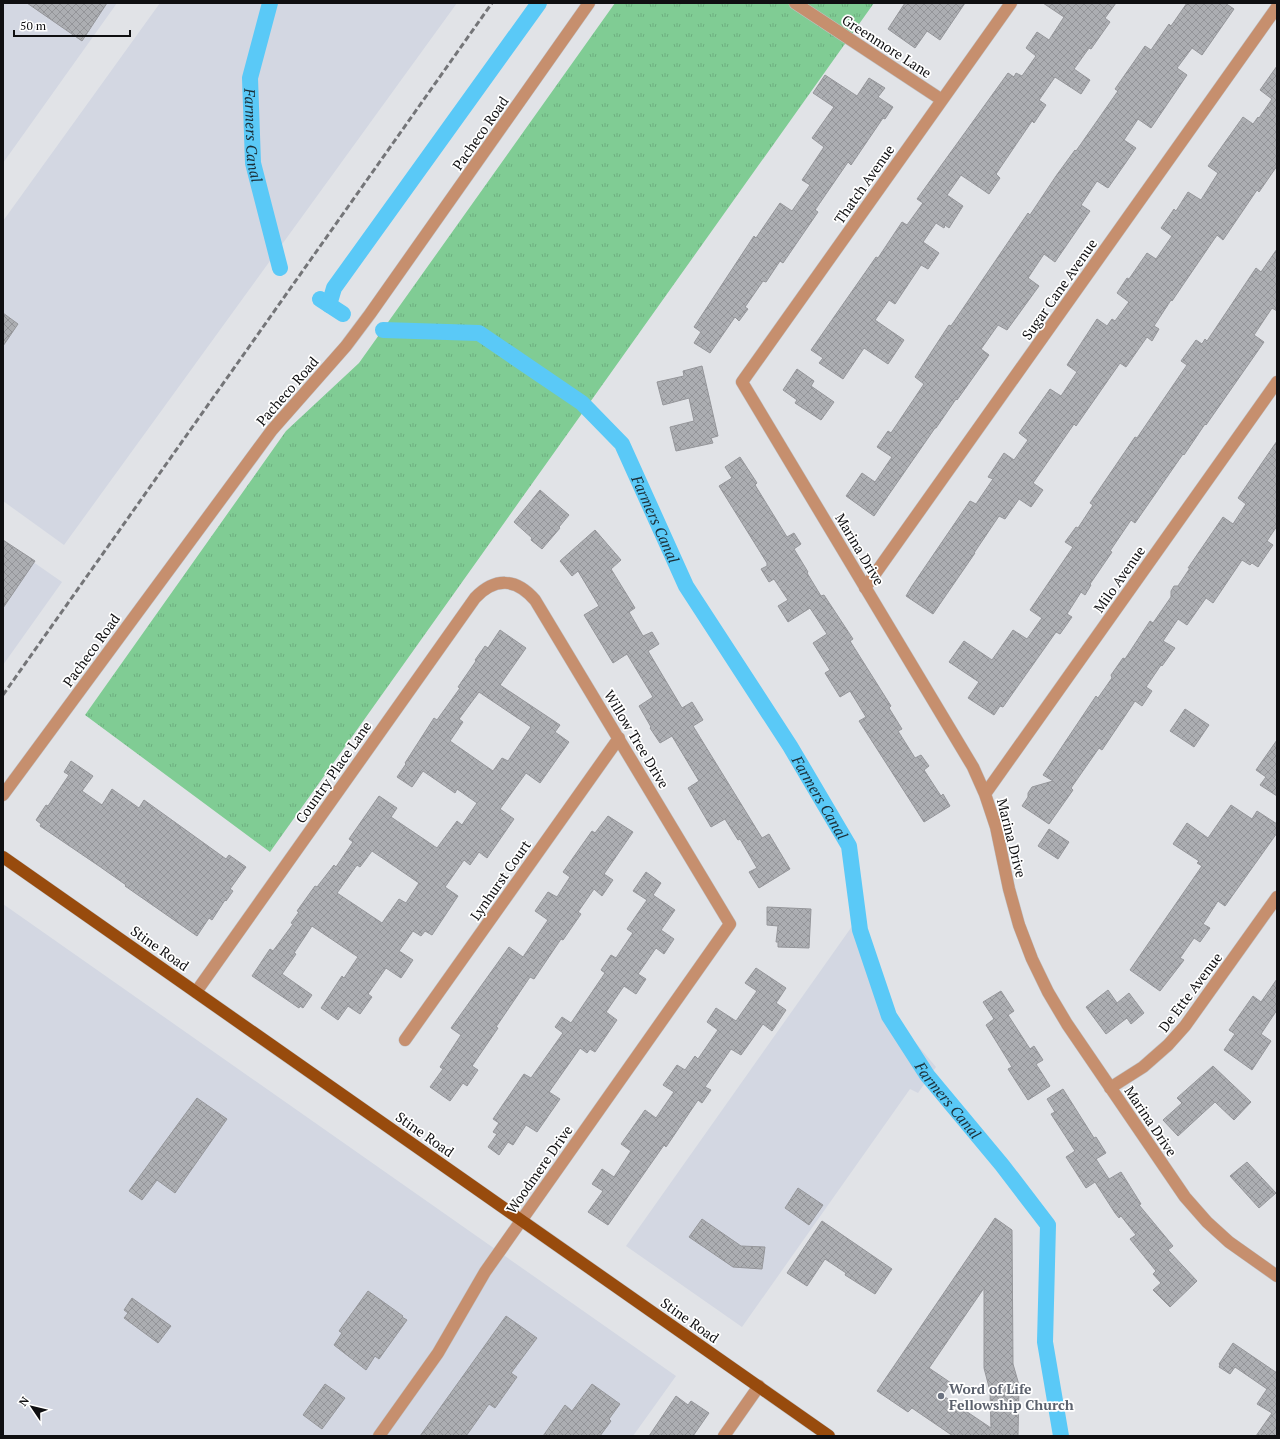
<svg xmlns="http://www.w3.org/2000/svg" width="1280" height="1439" font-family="'PT Serif',serif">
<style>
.built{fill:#d3d7e2}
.grass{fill:url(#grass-tufts)}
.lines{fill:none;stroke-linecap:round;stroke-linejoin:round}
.canal{stroke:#5ac9f7;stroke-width:16}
.building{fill:url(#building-cross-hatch);stroke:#95969a;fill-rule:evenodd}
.minor-casing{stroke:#bfc1c5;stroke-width:13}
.major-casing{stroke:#bfc1c5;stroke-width:13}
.minor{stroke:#c68f6e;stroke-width:12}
.major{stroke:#984b0d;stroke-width:12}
.rail{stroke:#747578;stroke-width:3;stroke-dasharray:6 3;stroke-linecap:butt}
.worship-dot{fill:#6b7280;stroke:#fff;stroke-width:1.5}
.labels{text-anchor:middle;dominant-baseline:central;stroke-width:3.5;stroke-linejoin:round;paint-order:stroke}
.street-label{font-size:14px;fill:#0f0f11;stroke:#fff}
.worship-label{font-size:14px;font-weight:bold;fill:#5b616d;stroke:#fff;text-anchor:start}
.water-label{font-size:15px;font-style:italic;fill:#1b2e37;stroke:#fff}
</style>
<defs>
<pattern id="grass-tufts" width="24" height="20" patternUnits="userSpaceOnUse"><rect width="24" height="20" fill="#80cc94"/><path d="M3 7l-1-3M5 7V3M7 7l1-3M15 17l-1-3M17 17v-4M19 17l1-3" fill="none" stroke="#6dae7f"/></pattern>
<pattern id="building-cross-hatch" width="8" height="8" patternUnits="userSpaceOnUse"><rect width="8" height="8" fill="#acaeb2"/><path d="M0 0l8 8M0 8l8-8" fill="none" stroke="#939498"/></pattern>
</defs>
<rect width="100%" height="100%" fill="#e1e3e7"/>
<path class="built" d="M3,3H117L3,163Z
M160,3H457L64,545L3,501V221Z
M3,541L62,582L3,665Z
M3,904L676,1376L633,1436H3Z
M860,915L877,977L887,1003L904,1029L936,1067L918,1093L910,1089L742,1327L626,1246Z"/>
<path class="grass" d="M615,3H874L270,852L85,715L286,431L359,363Z"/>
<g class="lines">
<g class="canal">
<path id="s1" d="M270,3L250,78L253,163L280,268"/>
<path d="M320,299L343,314"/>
<path d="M329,305L334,288L539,3"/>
<path id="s2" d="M383,330L479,333L582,403L622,444L686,586L790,746L849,846L860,930L889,1016L927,1075L1002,1165L1048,1225L1045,1342L1061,1436"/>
</g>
</g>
<path class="building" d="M27,3H107L82,41Z
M905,3H965L940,40L927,31L915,48L888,29Z
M1043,3H1116L1105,18L1110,22L1091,49L1089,48L1074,69L1090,80L1081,94L1055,77L1039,100L1046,105L1034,123L1032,121L996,174L1000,178L989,194L961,175L947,195L963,206L949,228L945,225L944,228L936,223L923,242L939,253L928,269L921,265L895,304L889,300L875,320L904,340L888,364L864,348L843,379L819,363L823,358L811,350L876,257L878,258L902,222L907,225L923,203L917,199L1008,73L1014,77L1016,73L1022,76L1036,56L1026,48L1037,32L1049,40L1064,17Z
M1187,3H1225L1234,9L1202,55L1192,48L1177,68L1187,75L1151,128L1138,119L1124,140L1136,148L1108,188L1097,181L1081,205L1090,211L1055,262L1044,254L1028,278L1039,286L1007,330L998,325L981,349L989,355L957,400L956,399L936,428H935L874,516L846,496L862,473L875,482L892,457L877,447L888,431L891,433L924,384L915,377L949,325L951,326L1028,213L1030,215L1056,176L1075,150L1076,151L1118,91L1115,89L1145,46L1151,50L1169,24L1171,26Z
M1277,66V166L1259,192L1257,190L1223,240L1217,235L1172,301L1171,300L1154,326L1159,329L1152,341L1147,337L1126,367L1120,363L1076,426L1074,424L1033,483L1043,490L1031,507L1019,499L1005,519L999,516L974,553H975L933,614L906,596L912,586L970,501L976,504L993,479L988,477L1004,453L1014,460L1028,440L1019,433L1050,389L1061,396L1077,372L1067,365L1097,319L1107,326L1112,319L1115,321L1129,302L1117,293L1127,278L1129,279L1147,253L1156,259L1172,236L1161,228L1174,209L1176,211L1188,192L1201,200L1218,173L1208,166L1243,117L1253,124L1258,117L1259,118L1272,99L1260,90Z
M825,75L857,96L869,78L885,88L878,97L893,107L885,119L883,118L851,165L848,162L815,210L818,212L783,263L780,261L766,282L763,281L745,307L748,309L739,321L735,317L710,353L694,343L701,332L694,327L754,236L756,238L780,203L792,211L810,185L802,180L824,147L812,138L834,107L813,93Z
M1277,249V311L1272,308L1254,335L1264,342L1206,425L1205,424L1184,455L1183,454L1135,523L1131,520L1110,551L1112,552L1090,584L1091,585L1085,595L1081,592L1067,614L1072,617L1060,634L1056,632L1003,707L1000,706L994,715L968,698L979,682L949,662L964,641L992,660L1013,630L1027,639L1042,618L1030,610L1073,547L1065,542L1076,527L1078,528L1093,505L1090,503L1135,437L1137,438L1187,365L1181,361L1196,340L1202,344L1205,339L1207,341L1256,268L1261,272Z
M3,313L18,324L3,346Z
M702,366L718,436L711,438L713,443L676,451L670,427L694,421L689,398L663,405L657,382L684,376L683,371Z
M797,369L814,381L811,386L834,402L821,420L795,403L797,400L783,390Z
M1277,441V526L1267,541L1273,545L1258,567L1252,563L1250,565L1242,560L1213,603L1206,598L1187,625L1178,619L1163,641L1175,648L1162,666L1161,665L1146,687L1152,691L1142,706L1135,701L1102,750L1099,748L1071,788L1073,790L1049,824L1022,806L1028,797V793L1032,787L1053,781L1043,775L1096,696L1098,698L1112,678L1111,675L1123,658L1125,659L1150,621L1153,623L1171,597V591L1174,586H1178L1190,568H1188L1223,517L1233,524L1246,504L1238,498Z
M740,457L757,483L755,485L787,537L794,533L801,544L794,549L808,572L807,573L821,596L824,595L853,639L850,641L891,706L889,708L902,729L898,731L915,758L921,755L929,766L924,770L941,796L943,794L950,806L924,822L859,721L866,717L850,691L840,697L825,673L830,670L813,643L827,634L810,608L788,622L778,606L788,600L774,579L769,582L761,569L767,566V563L719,486L732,478L725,467Z
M540,490L569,515L559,527L560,528L542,549L531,540L532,538L514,522Z
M595,530L621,560L611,569L635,608L629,612L643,636L652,632L659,644L648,651L682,708L692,702L703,720L693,726L762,838L769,834L790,869L759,888L749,872L757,868L740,839L738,840L725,819L711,827L688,788L699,781L672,736L660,743L650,728L651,727L639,706L653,697L627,654L613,663L584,615L599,606L578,571L572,576L560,561Z
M3,540L35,561L3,608Z
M500,630L526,648L500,685L560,725L555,732L569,742L540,783L526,773L500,809L514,819L487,858L479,852L470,865L464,860L445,887L458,896L432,935L425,931L421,936L413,931L399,951L413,960L401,978L386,968L368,994L372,997L360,1014L348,1006L338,1020L321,1008L342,976L344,978L358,957L312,926L294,953L296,954L282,974L312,995L303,1008L300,1006L299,1008L252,976L270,949L273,951L279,943L293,924L291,923L299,912L297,911L315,886L317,887L334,865L336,867L353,842L349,839L379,796L397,808L391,817L437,848L457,821L462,825L477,803L457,789L455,793L423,771L412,787L397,777L406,764L405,763L434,718L437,720L460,688L458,687L476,661L475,660L485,646L488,648ZM479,692L531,727L508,761L502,758L493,771L450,741L463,722L459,719ZM372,851L419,883L406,903L399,899L382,923L337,893L357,865L360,867Z
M1185,709L1209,725L1194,747L1170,731Z
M1277,740V796L1260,785L1266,777L1256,770Z
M71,761L93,776L82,791L102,805L112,789L139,808L144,800L226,859L229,855L246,867L230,889L233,891L226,901L225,900L212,920L209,918L197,936L125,886L126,885L99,866L40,826L41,824L36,820L46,805L48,806L69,775L64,772Z
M1231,805L1252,819L1257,811L1277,824V833L1225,906L1218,901L1203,924L1210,928L1200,942L1194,938L1180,958L1184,960L1160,991L1130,970L1202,866L1197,863L1199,861L1173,844L1187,823L1208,838Z
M608,816L633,832L604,874L613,880L602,896L594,889L578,912L581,914L563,940L561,939L534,979L530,977L496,1027L498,1028L472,1066L478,1070L467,1086L463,1083L450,1101L430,1087L443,1069L440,1067L461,1035L451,1028L509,947L523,957L548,920L535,911L548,892L557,897L570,877L563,872L592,831L595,833Z
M1049,829L1069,842L1058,859L1038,846Z
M646,872L661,883L653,895L675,910L661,930L674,939L664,954L656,948L638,974L646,979L636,994L624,986L606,1012L617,1020L595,1052L590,1049L587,1053L580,1048L549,1092L560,1099L537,1132L526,1125L513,1145L508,1142L499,1155L488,1147L497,1134L493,1132L499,1123L493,1119L524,1074L531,1078L563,1033L555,1027L562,1017L571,1023L605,973L601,970L611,955L616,958L633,933L627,929L647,900L633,891Z
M767,907L811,909L809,948L778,947V942H776L778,926L767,925Z
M756,968L786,988L776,1003L786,1010L772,1031L763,1024L741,1055L731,1049L705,1087L711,1090L702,1103L698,1100L666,1147L664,1145L608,1225L588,1212L603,1191L592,1184L602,1169L614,1177L631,1151L621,1144L645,1110L656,1118L674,1092L663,1085L677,1065L685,1070L695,1056L698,1059L718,1030L707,1022L716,1008L736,1021L757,991L745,983Z
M1277,979V1010L1261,1034L1271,1041L1252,1070L1224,1050L1235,1034L1229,1030L1253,996L1261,1002Z
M1108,990L1117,1003L1129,993L1144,1013L1131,1024L1127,1018L1106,1034L1086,1007Z
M1001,991L1014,1011L1008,1015L1030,1049L1034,1046L1043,1060L1036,1064L1050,1086L1028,1100L1008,1069L1012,1067L986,1025L994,1019L983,1002Z
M1213,1066L1251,1102L1234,1120L1215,1102L1178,1136L1163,1120L1182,1103L1177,1098Z
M1063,1089L1094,1138L1096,1137L1106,1153L1096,1159L1109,1179L1121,1172L1141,1204L1139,1205L1173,1246L1168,1250L1197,1281L1170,1307L1153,1290L1161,1283L1153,1274L1156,1271L1130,1239L1136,1235L1121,1216L1119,1218L1115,1213L1095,1182L1086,1188L1066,1157L1075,1151L1051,1114L1055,1112L1047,1099Z
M197,1098L227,1119L175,1193L157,1180L142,1200L129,1191Z
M1247,1162L1276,1193L1259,1208L1230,1176Z
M798,1188L823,1205L809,1225L785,1208Z
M995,1218L1012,1230L1013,1364L1019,1385L1018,1436H953L912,1408L908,1412L877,1391ZM984,1288V1368L990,1391L991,1428L942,1395L951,1383L929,1368Z
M702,1219L741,1246L765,1247L762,1269L733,1267L689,1237Z
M822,1221L892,1269L875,1294L845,1275L846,1273L825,1259L807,1286L787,1273Z
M368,1291L403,1316L402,1317L407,1320L379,1359L375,1356L366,1370L334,1345L342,1333L339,1331Z
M132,1298L171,1326L158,1343L124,1318L128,1313L124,1310Z
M506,1316L537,1338L511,1373L517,1377L495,1408L489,1404L466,1436H420Z
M1233,1343L1277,1373V1436H1256L1272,1413L1257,1404L1267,1389L1235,1367L1230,1374L1219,1367L1220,1365L1219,1364Z
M325,1384L345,1398L322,1429L303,1415Z
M592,1384L620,1404L609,1419L611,1421L600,1436H543L565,1405L572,1411Z
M676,1396L688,1405L691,1401L709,1413L693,1436H649Z"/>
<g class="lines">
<defs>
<path id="minor" d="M795,3L942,100
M1011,3L742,382L973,767L985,794L996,827L1009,889L1019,925L1032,959L1048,992L1067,1024L1185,1197L1207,1222L1229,1242L1277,1276
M865,588L1277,7
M985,794L1277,382
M3,795L272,430L346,346L370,314L589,3
M196,992L475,598C495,577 516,578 535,600L730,924L485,1272L438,1353L379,1436
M405,1040L619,738
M1110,1088L1143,1067L1168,1045L1185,1026L1277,897
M724,1436L759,1386"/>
<path id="major" d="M3,857L829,1436"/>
</defs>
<use href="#minor" class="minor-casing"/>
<use href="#major" class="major-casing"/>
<use href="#minor" class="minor"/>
<use href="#major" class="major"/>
<path class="rail" d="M3,695L492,3"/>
</g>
<circle class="worship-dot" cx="941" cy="1396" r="4"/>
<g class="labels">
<g class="street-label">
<text transform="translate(887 46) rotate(33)">Greenmore Lane</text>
<text transform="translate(480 133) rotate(-55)">Pacheco Road</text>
<text transform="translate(864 184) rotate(-55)">Thatch Avenue</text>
<text transform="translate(1059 289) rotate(-55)">Sugar Cane Avenue</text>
<text transform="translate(287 391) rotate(-49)">Pacheco Road</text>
<text transform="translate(860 549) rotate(59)">Marina Drive</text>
<text transform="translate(1119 579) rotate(-55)">Milo Avenue</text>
<text transform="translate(91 650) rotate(-54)">Pacheco Road</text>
<text transform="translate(637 739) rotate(59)">Willow Tree Drive</text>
<text transform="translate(333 772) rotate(-55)">Country Place Lane</text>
<text transform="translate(1012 838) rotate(76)">Marina Drive</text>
<text transform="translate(500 880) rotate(-55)">Lynhurst Court</text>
<text transform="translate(160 948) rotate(35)">Stine Road</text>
<text transform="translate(1190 992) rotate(-53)">De Ette Avenue</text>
<text transform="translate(1151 1121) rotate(56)">Marina Drive</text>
<text transform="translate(425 1134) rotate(35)">Stine Road</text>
<text transform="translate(539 1169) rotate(-55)">Woodmere Drive</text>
<text transform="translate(690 1320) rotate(35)">Stine Road</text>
</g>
<g class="worship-label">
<text x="949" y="1388">Word of Life<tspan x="949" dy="16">Fellowship Church</tspan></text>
</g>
<g class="water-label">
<text stroke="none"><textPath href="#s1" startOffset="135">Farmers Canal</textPath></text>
<text stroke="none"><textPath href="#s2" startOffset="360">Farmers Canal</textPath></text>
<text stroke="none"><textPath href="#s2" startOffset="684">Farmers Canal</textPath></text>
<text stroke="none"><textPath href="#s2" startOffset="1019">Farmers Canal</textPath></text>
</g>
</g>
<rect width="1280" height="1439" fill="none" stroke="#0f0f11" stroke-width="8"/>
<g transform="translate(32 1407) rotate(305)" stroke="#ffffff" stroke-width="3" paint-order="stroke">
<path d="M0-3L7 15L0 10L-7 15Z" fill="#0f0f11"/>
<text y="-6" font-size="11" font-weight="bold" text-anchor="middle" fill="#0f0f11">N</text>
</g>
<path d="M14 30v6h116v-6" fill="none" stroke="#0f0f11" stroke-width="2"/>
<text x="20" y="30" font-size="12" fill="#0f0f11" stroke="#ffffff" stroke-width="3" paint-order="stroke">50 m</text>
</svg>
